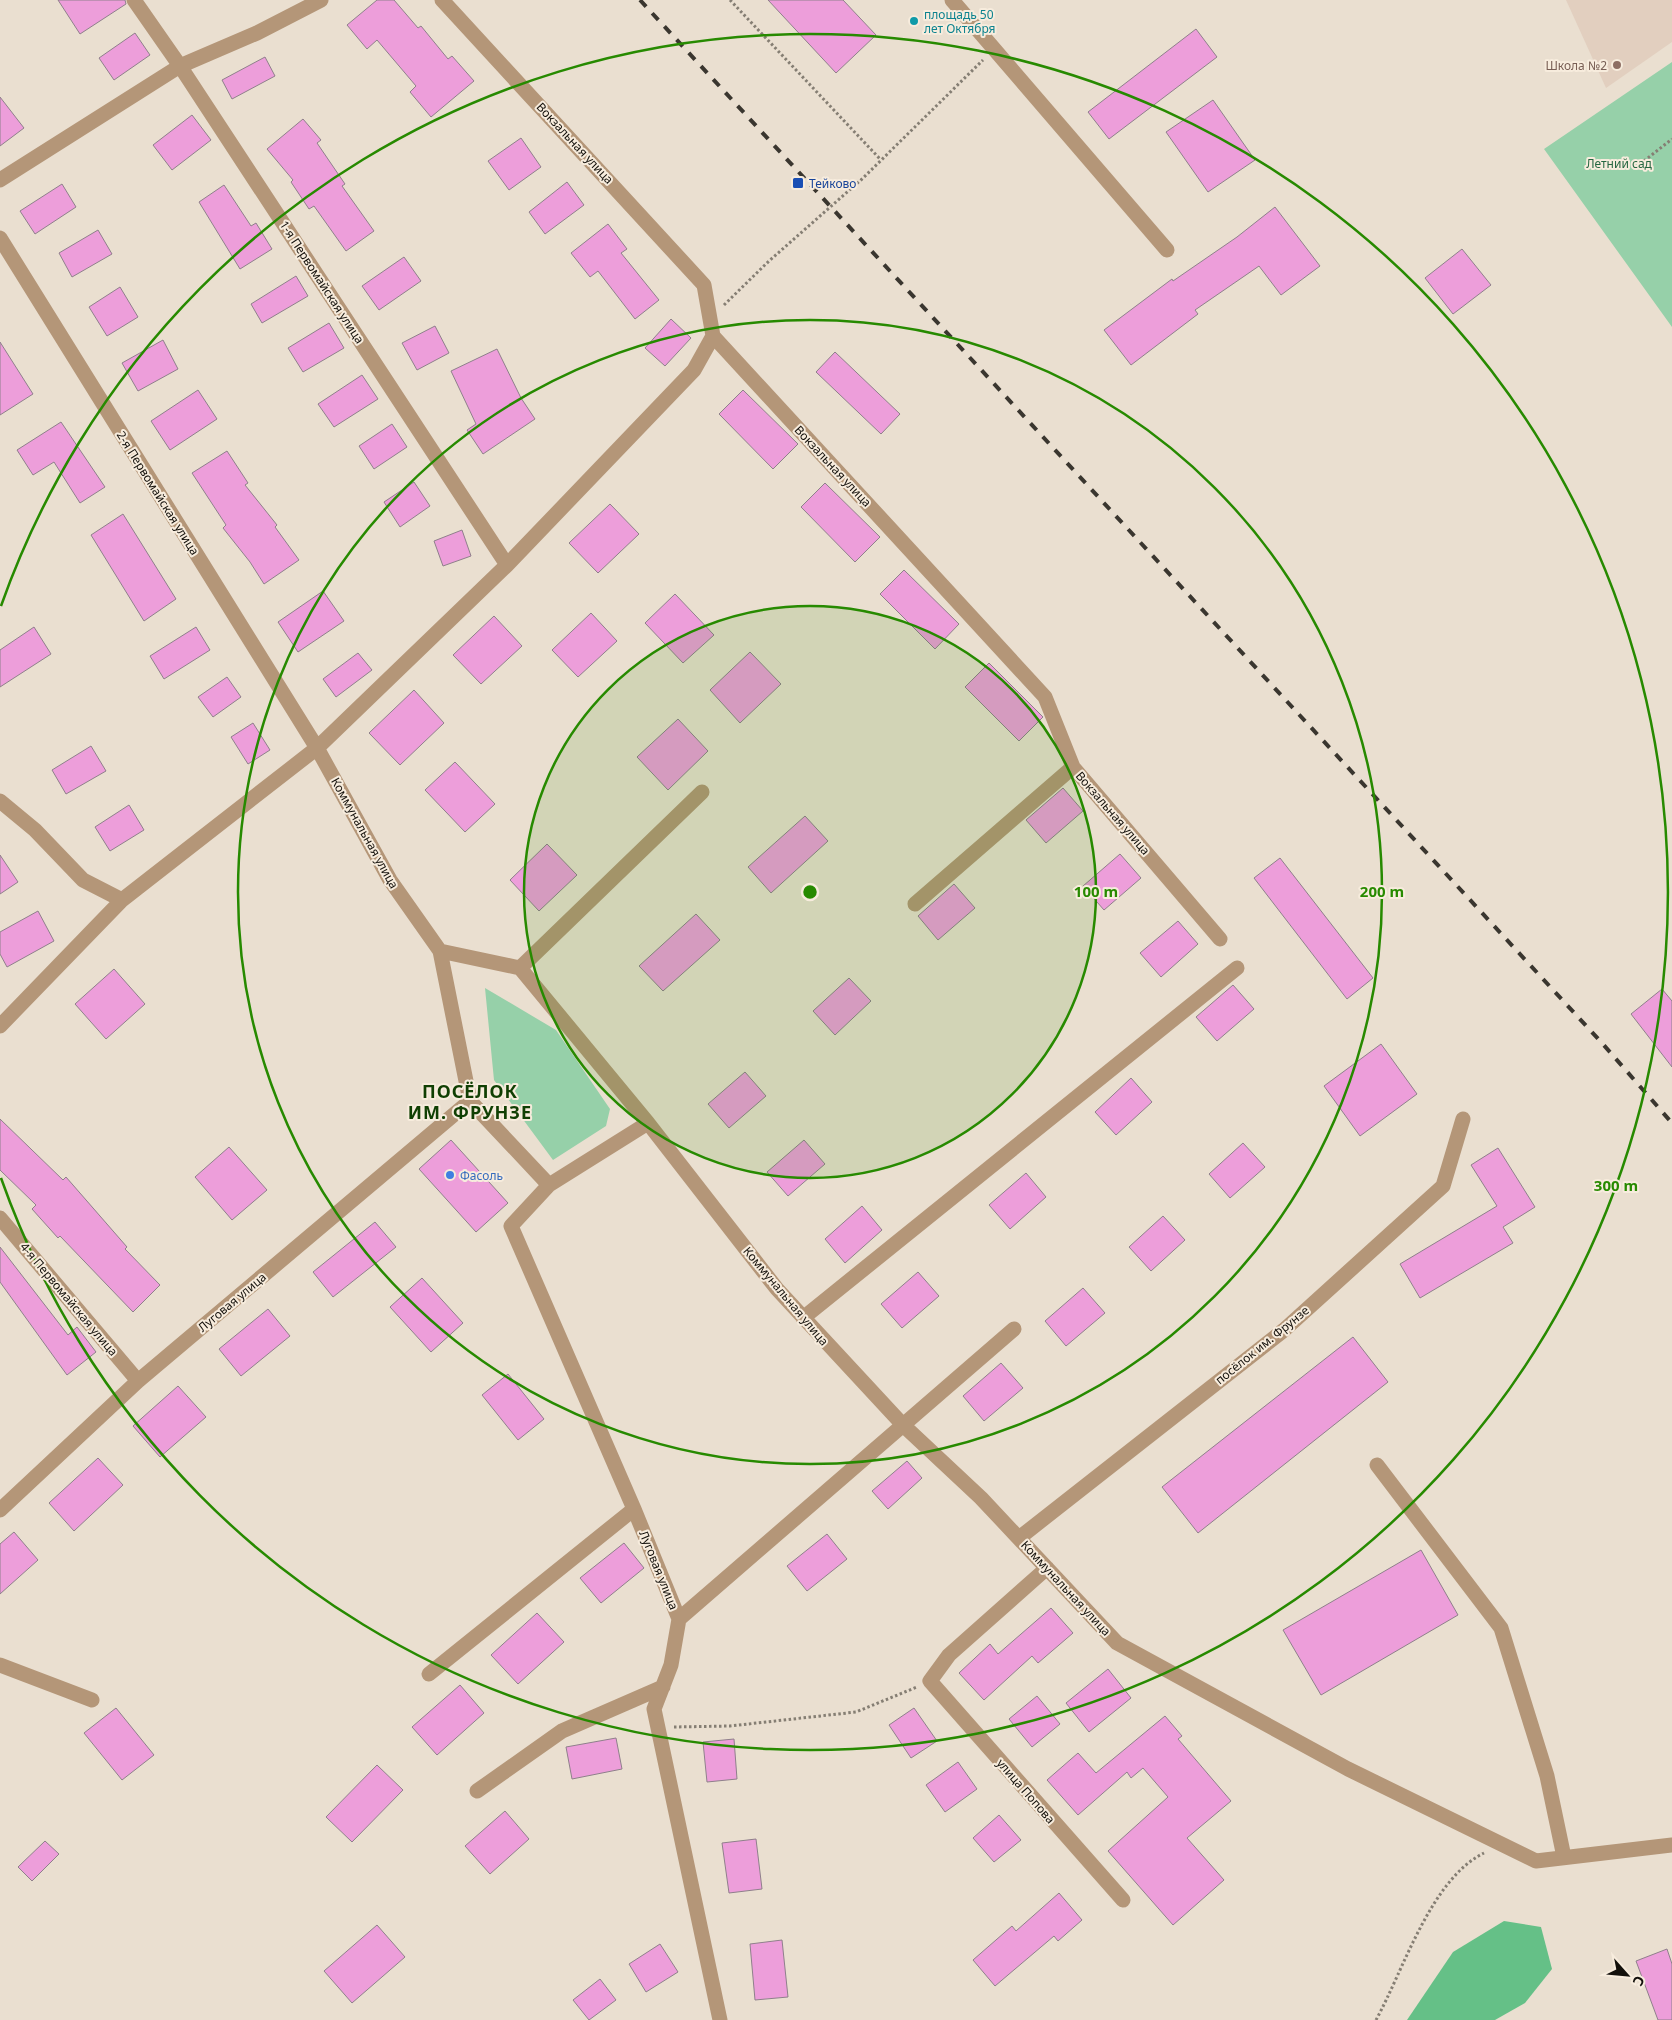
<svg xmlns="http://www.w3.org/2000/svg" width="1672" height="2020" font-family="'Noto Sans',sans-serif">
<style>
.education{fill:#e2cfbf}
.green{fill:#96d0a9}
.forest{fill:#65c087}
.building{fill:#ed9eda;stroke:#8f808b}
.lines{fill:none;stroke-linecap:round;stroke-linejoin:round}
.path{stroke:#857e73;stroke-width:3;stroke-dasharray:2.5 2.5;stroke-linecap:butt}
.minor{stroke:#b49678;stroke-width:15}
.rail{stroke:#3a362f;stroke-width:4;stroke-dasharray:9 9;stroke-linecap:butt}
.ring{fill:none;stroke:#278a00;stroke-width:2.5}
.culture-dot{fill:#0f9aa8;stroke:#f7ecdd;stroke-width:2}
.education-dot{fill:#8d6e63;stroke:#f7ecdd;stroke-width:2}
.transit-dot{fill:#1a4fb4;stroke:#f7ecdd;stroke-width:2}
.shop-dot{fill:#3f7fe0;stroke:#f7ecdd;stroke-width:2}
.labels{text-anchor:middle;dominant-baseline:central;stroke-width:4;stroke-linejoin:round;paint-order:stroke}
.culture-label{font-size:12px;fill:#0d838f;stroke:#f7ecdd;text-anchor:start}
.education-label{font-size:12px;fill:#785e54;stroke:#f7ecdd;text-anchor:end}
.street-label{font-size:12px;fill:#13100b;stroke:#f7ecdd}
.park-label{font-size:12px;fill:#256640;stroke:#f7ecdd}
.transit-label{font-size:12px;fill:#164399;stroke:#f7ecdd;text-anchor:start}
.shop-label{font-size:12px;fill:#366cbe;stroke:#f7ecdd;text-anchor:start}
.district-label{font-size:18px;font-weight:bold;letter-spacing:1px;fill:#103f03;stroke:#f7ecdd}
.centre{fill:#278a00;stroke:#f7ecdd;stroke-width:2.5}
.ring-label{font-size:15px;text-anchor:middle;font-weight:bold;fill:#278a00;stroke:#f7ecdd;stroke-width:4;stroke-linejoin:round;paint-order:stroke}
</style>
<rect width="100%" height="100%" fill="#eadfd0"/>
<path class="education" d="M1566,0H1672V42L1606,88Z"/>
<path class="green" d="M1672,62V327L1544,149Z
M485,988L556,1030L610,1109L606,1126L553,1160L494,1080Z"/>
<path class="forest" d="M1504,1921L1541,1927L1552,1969L1525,2003L1495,2020H1407L1453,1952Z"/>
<path class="building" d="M58,0H125L126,4L80,34Z
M377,0H394L418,28L421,26L448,59L452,56L474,81L431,117L410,92L416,86L377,40L367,49L347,25Z
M768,0H843L876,35L836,73Z
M1196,29L1217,57L1109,139L1088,112Z
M135,33L150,55L114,80L99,58Z
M265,57L275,76L232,99L222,80Z
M0,97L24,128L0,146Z
M1213,100L1255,160L1208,192L1166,132Z
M192,115L211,140L172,170L153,145Z
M303,119L321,140L317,143L345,184L342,186L374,231L346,251L314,206L309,209L291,182L293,180L267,149Z
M521,138L541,167L509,190L488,161Z
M567,182L584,205L545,234L529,212Z
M62,184L76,207L35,234L20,211Z
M224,185L251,226L256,223L272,249L240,269L199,202Z
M1275,207L1320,266L1281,295L1259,266L1195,310L1198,314L1131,365L1104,330L1172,279L1173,281L1237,237Z
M608,224L627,249L621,253L659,300L635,319L598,271L590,277L571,253Z
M98,230L112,254L72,277L59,253Z
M1462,249L1491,285L1453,314L1425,278Z
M404,257L421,281L379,310L362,286Z
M296,276L308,296L262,323L251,304Z
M120,287L138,317L107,336L89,307Z
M671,319L691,338L665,366L645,348Z
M329,323L344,348L303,372L288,348Z
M435,326L449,353L417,370L402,343Z
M163,340L178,369L138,391L122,363Z
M0,342L33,394L0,415Z
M497,349L521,398L535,419L483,454L467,430L476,424L451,371Z
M835,352L900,414L881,434L816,372Z
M362,375L378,399L334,427L318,404Z
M198,390L217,419L170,450L151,421Z
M743,390L798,444L773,469L719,414Z
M61,422L105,487L80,503L54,462L33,475L17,450Z
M392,424L407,447L374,469L359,446Z
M227,451L248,483L245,485L277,525L275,527L299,560L264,584L250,562L223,528L226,525L192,473Z
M414,482L430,506L400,527L384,502Z
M825,483L880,537L855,562L801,507Z
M610,504L639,534L598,573L569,543Z
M123,514L176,599L144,621L91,535Z
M462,530L471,556L443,566L434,541Z
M904,570L959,624L935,649L880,594Z
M323,591L344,621L298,652L278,622Z
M675,594L714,635L683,663L645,623Z
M591,613L617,641L578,677L552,650Z
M494,616L522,646L481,684L453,655Z
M34,627L51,654L0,687V650Z
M196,627L210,650L164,679L150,656Z
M750,652L781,684L740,723L710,690Z
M358,653L372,670L336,697L323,679Z
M989,663L1043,717L1019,741L965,687Z
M227,677L241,697L213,717L198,697Z
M414,690L444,723L400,765L369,733Z
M678,719L708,751L668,790L637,757Z
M253,723L270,750L248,764L231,737Z
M91,746L106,771L66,794L52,770Z
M455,762L495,804L465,832L425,790Z
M1063,788L1083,811L1046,843L1026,820Z
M129,805L144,830L110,851L95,827Z
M805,816L828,841L771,893L748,867Z
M547,844L577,875L539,911L510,880Z
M1120,854L1141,878L1104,910L1083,886Z
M0,855L18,882L0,894Z
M1280,858L1373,978L1347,999L1254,878Z
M954,884L975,908L938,940L918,916Z
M38,911L54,941L7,967L0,954V932Z
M696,914L720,940L663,991L639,966Z
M1178,921L1198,944L1161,977L1140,953Z
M114,969L145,1004L106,1039L75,1004Z
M849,978L871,1001L835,1035L813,1011Z
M1233,985L1254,1009L1217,1041L1196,1017Z
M1662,989L1672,1001V1067L1631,1014Z
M1381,1044L1417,1094L1360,1136L1324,1086Z
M745,1072L766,1096L729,1128L708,1104Z
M1131,1078L1152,1102L1116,1135L1095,1112Z
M0,1119L63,1180L66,1177L127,1247L125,1249L160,1285L133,1312L60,1236L58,1238L32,1209L36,1205L0,1170Z
M451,1140L508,1203L476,1232L419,1169Z
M804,1140L825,1164L788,1196L767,1172Z
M1243,1143L1265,1167L1230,1198L1209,1174Z
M229,1147L267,1190L232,1220L195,1177Z
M1498,1148L1535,1207L1503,1227L1513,1243L1420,1298L1400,1264L1497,1206L1471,1165Z
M1026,1173L1046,1197L1010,1229L989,1205Z
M862,1206L882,1230L845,1263L825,1239Z
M1163,1216L1185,1240L1151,1271L1129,1247Z
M375,1222L396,1247L333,1297L313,1272Z
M0,1247L68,1335L77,1327L96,1352L67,1375L0,1282Z
M918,1272L939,1296L902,1328L881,1304Z
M422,1278L463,1323L431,1352L390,1307Z
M1083,1288L1105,1313L1066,1346L1045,1321Z
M268,1309L290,1336L241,1376L219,1349Z
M1353,1337L1388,1382L1198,1533L1162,1487Z
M1001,1363L1023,1388L984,1421L963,1396Z
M508,1374L544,1419L518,1440L482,1395Z
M178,1386L206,1417L160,1457L133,1426Z
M98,1458L123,1485L74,1531L49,1503Z
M907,1461L922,1478L888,1509L872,1491Z
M14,1532L38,1560L0,1594V1544Z
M827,1534L847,1559L807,1591L787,1566Z
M624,1543L644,1568L601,1603L580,1578Z
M1421,1550L1458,1615L1321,1695L1283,1630Z
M1051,1608L1073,1633L1038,1663L1032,1656L984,1700L959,1673L990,1644L998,1654Z
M537,1613L564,1642L518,1684L491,1655Z
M1108,1669L1131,1698L1089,1732L1066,1703Z
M460,1685L484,1713L437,1755L412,1727Z
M1037,1696L1060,1724L1032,1747L1009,1719Z
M116,1708L154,1755L122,1780L84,1733Z
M914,1708L937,1741L911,1758L889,1725Z
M1165,1716L1182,1736L1178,1739L1231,1801L1187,1838L1224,1880L1173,1925L1108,1851L1168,1797L1143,1768L1131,1778L1127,1772L1078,1815L1047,1780L1078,1753L1096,1773Z
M616,1738L622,1769L572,1779L566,1747Z
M734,1739L737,1779L707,1782L703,1742Z
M958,1762L977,1789L945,1812L926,1785Z
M377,1765L403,1790L352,1842L326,1817Z
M505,1811L529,1839L490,1874L465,1846Z
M999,1815L1021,1840L994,1862L973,1838Z
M756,1839L762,1889L729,1893L722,1843Z
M45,1841L59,1854L32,1881L18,1867Z
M1059,1893L1082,1920L1058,1941L1054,1936L995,1986L973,1960L1012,1926L1016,1931Z
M377,1925L405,1957L352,2003L324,1971Z
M782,1940L788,1997L755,2000L750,1944Z
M660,1944L678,1972L646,1992L629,1964Z
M1667,1949L1672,1964V2020H1658L1636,1961Z
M600,1979L616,2000L589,2020L573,2000Z"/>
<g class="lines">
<path class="path" d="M730,0L881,160
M1644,161L1672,139
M724,305L769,261L862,179L983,60
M674,1727L730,1726L856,1712L917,1687
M1376,2020C1404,1969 1431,1879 1484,1853"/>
<path class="minor" d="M134,0L180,66L507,565
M442,0L704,285L713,336L1045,697L1073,767L1220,939
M952,0L1167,250
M0,180L180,66L257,33L321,0
M0,238L317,748L390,880L440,951L520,968L648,1123L777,1289L903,1425L981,1498L1117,1643L1348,1769L1536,1861L1672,1845
M0,801L35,830L83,880L122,900
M915,904L1073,767
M440,951L470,1101L549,1185
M520,968L702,792
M0,1026L122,900L317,748L507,565L694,370L713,336
M648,1123L549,1185L511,1226L634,1509L679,1619L671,1665L654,1709L720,2020
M0,1218L138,1381
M803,1318L1237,968
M1377,1465L1501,1628L1547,1776L1564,1857
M0,1510L138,1381L470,1101
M1019,1538L1284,1330L1443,1186L1463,1119
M1047,1568L949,1655L930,1681L1123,1900
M679,1619L1014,1329
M0,1665L92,1700
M429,1674L634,1509
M477,1791L562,1731L663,1687"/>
<path class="rail" d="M640,0L1602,1043L1672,1123"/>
</g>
<circle cx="810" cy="892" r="286" fill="#278a00" fill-opacity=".12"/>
<g class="ring">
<circle cx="810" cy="892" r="286"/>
<circle cx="810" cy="892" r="572"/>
<path d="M1 606A858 858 0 1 1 1 1178"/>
</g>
<circle class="culture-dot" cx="914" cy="21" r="5"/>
<circle class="education-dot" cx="1617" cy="65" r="5"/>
<rect class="transit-dot" x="792" y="177" width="12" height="12" rx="2.5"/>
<circle class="shop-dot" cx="450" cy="1175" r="5"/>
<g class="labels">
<g class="culture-label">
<text x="924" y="14">площадь 50<tspan x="924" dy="14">лет Октября</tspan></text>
</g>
<g class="education-label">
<text x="1607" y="65">Школа №2</text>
</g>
<g class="street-label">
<text transform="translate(575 143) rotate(47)">Вокзальная улица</text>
<text transform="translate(322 282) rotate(57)">1-я Первомайская улица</text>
<text transform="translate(833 466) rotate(47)">Вокзальная улица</text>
<text transform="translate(158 493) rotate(58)">2-я Первомайская улица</text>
<text transform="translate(1113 813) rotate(49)">Вокзальная улица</text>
<text transform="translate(365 833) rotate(61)">Коммунальная улица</text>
<text transform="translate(786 1296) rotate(50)">Коммунальная улица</text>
<text transform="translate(69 1299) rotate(50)">4-я Первомайская улица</text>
<text transform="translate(232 1302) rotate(-40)">Луговая улица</text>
<text transform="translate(1262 1345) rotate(-39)">посёлок им. Фрунзе</text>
<text transform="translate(659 1570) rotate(68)">Луговая улица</text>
<text transform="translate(1066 1588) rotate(47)">Коммунальная улица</text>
<text transform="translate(1026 1791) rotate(49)">улица Попова</text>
</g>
<g class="park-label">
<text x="1619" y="163">Летний сад</text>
</g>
<g class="transit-label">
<text x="809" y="183">Тейково</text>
</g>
<g class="shop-label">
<text x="460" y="1175">Фасоль</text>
</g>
<g class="district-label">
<text x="470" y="1091">ПОСЁЛОК<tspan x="470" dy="21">ИМ. ФРУНЗЕ</tspan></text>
</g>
</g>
<circle cx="810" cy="892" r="8" class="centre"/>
<g class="ring-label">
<text x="1096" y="897">100 m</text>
<text x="1382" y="897">200 m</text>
<text x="1616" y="1191">300 m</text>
</g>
<g transform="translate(1627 1975) rotate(117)" stroke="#f7ecdd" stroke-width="4" paint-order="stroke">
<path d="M0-4L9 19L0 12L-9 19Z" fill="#13100b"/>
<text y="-8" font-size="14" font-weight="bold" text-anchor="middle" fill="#13100b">С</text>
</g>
</svg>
